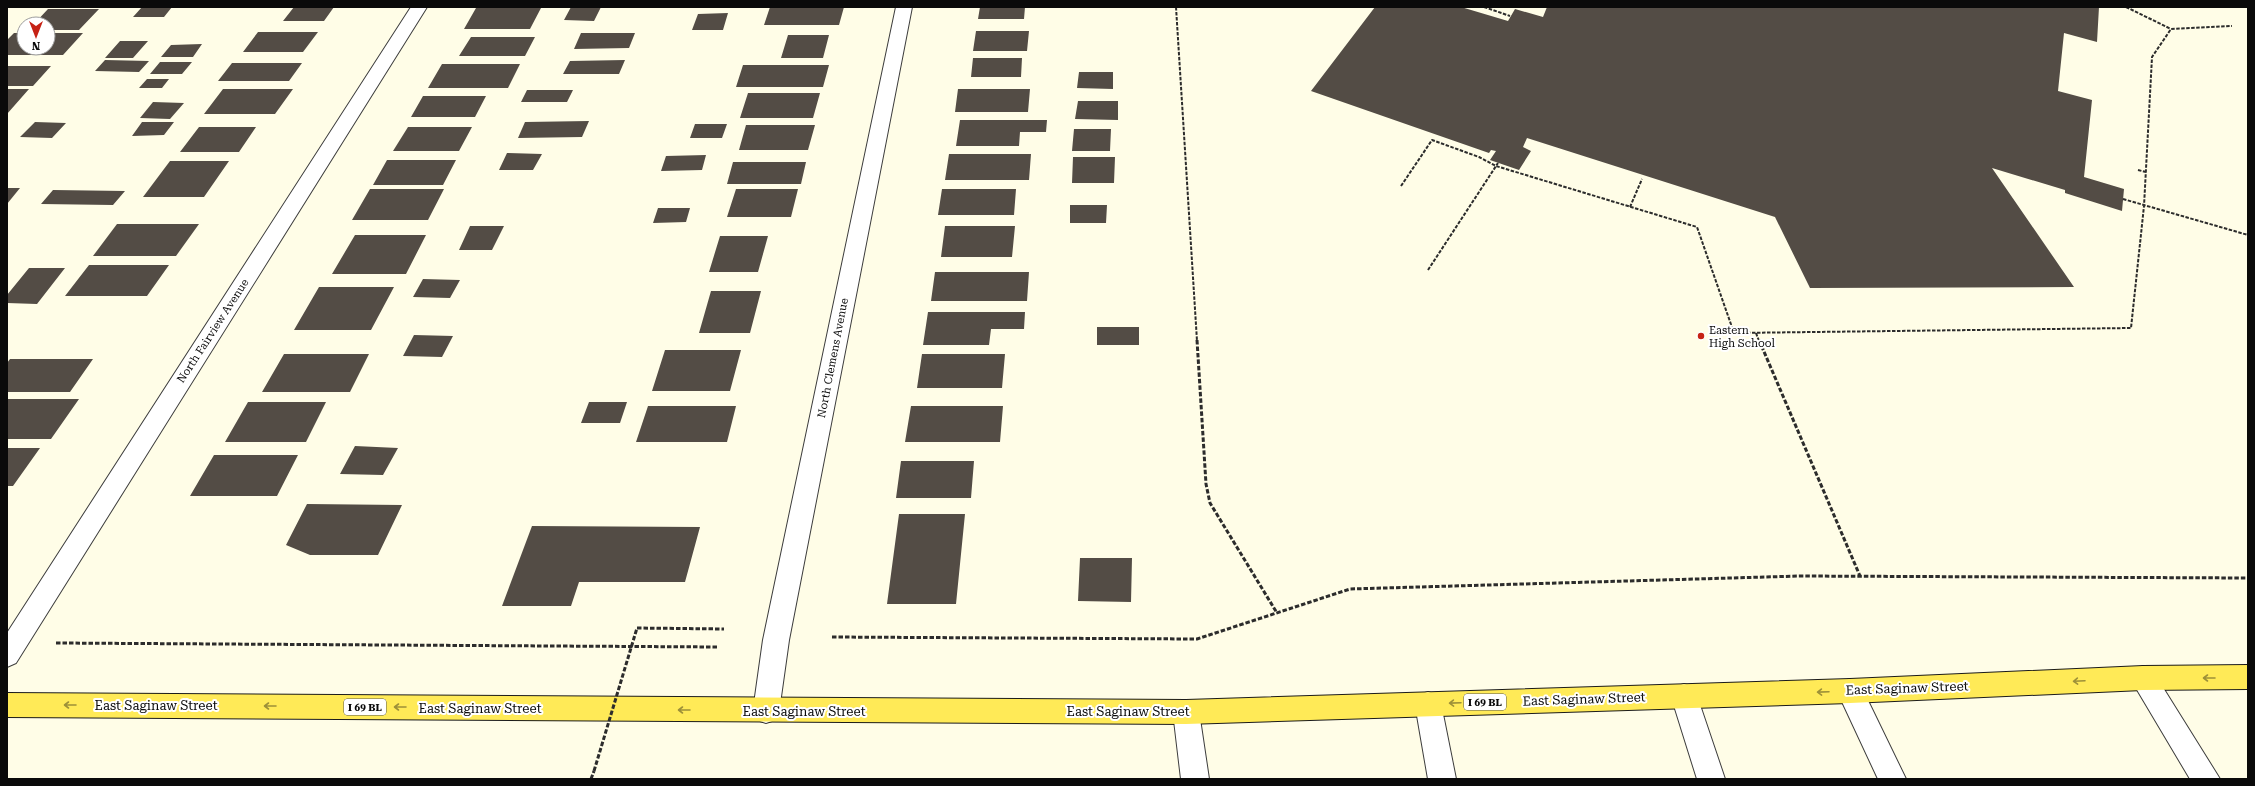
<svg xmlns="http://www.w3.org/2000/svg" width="2255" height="786" font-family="'Roboto Serif',serif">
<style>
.building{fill:#534c45}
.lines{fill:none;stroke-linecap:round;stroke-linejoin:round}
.minor-casing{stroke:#3d3d3d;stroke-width:2}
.major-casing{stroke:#1b1b1b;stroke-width:2}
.path-far1{stroke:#2c2c2c;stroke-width:2;stroke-dasharray:3.5 1.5;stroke-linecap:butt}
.path{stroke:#2c2c2c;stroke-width:3;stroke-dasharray:4.5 2;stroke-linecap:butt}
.minor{fill:#fff;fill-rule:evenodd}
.major{fill:#ffea57;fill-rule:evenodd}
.path-bridge{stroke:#2c2c2c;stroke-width:3;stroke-dasharray:4.5 2;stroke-linecap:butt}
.oneway{stroke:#9d9038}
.poi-dot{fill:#c62215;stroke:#fff;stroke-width:1.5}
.labels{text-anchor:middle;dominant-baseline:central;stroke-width:4;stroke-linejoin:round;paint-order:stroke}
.shield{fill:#fff;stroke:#545454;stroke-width:1}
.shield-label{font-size:10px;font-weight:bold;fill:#0a0a0a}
.poi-label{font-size:11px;fill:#0a0a0a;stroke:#fff;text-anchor:start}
.street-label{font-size:11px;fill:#0a0a0a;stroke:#fff}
.near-street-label{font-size:13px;fill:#0a0a0a;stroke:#fff}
</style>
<rect width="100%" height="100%" fill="#fffde7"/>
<path class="building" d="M142,7H172L164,17H133Z
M294,7H334L324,21H283Z
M571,7H601L594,21L564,20Z
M770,7H844L839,25H764Z
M980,7H1025L1024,19H978Z
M1375,7H1461L1508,21L1515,9L1543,17L1547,7H2099L2097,42L2064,33L2058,91L2092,100L2084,177L2124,189L2122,211L2065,193V190L1992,168L2074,287L1810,288L1775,217L1527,138L1523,147L1531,151L1519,170L1490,160L1496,151L1491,150L1489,153L1311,91Z
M476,8H541L530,29H464Z
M48,9H99L79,30H48V24H34Z
M728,13L723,30H692L698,14Z
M976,31H1029L1027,51H973Z
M258,32H318L303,52H243Z
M14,33H24V48H48V33H83L63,55H7V40Z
M581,33H635L629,48L574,49Z
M788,35H829L823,58H781Z
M471,37H535L525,56H459Z
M120,41H148L133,58H105Z
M202,44L193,57H161L171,45Z
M973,58H1022L1021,77H971Z
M105,60L149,61L139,72L95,71Z
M625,60L619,74H563L570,61Z
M160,62H192L182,74H150Z
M232,63H302L289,81H218Z
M442,64H520L508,88H428Z
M743,65H829L823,87H736Z
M7,66H51L33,86H7Z
M1079,72H1113V89L1077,88Z
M147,79H169L162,88H139Z
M7,89H29L7,114Z
M223,89H293L275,114H204Z
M958,89H1030L1028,112H955Z
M527,90H573L567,102H521Z
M748,93H820L813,118H740Z
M423,96H486L475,117H411Z
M1078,101H1118V120L1075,119Z
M153,102L184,103L170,119L140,118Z
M960,120H1047L1046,132H1020L1019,146H956Z
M589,121L582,137L518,138L525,122Z
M35,122L66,123L52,138L20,137Z
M142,122H174L164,135L132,136Z
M695,124H727L722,138H690Z
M746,125H815L808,150H739Z
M199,127H256L239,152H180Z
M408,127H472L459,151H393Z
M1074,129H1111L1110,151H1072Z
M507,153L542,154L533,170H499Z
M949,154H1031L1029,180H945Z
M706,155L702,170L661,171L666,156Z
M1073,157H1115L1114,183H1072Z
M387,160H456L443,185H373Z
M170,161H229L204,197H143Z
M733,162H806L801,184H727Z
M7,188H20L7,204Z
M370,189H444L428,220H352Z
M736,189H798L791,217H727Z
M942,189H1016L1014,215H938Z
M53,190L125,191L113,205L41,204Z
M1070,205H1107L1106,223H1070Z
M658,208H690L686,222L653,223Z
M117,224H199L176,256H93Z
M470,226H504L492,250H459Z
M945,226H1015L1012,257H941Z
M355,235H426L406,274H332Z
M720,236H768L758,272H709Z
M89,265H169L147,296H65Z
M29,268H65L37,304L7,303V295Z
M935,272H1029L1027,301H931Z
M423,279L460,280L450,298L413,297Z
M319,287H394L371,330H294Z
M711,291H761L750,333H699Z
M928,312H1025L1024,329H991L989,345H923Z
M1097,327H1139V345H1097Z
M414,335L453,336L442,357L403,356Z
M665,350H741L730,391H652Z
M284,354H369L350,392H262Z
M922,354H1005L1002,388H917Z
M10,359H93L70,392H7V363Z
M7,399H79L51,439H7Z
M248,402H326L306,442H225Z
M589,402H627L620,423H581Z
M648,406H736L727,442H636Z
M911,406H1003L1000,442H905Z
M355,446L398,448L383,475L340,474Z
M7,448H40L13,486H7Z
M214,455H298L277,496H190Z
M901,461H974L971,498H896Z
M307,504L402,505L378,555H310L286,545Z
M899,514H965L956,604H887Z
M532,526L700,527L685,582H579L571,606H502Z
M1080,558H1132L1131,602L1078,601Z"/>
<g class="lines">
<defs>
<path id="minor" d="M411,7H427L16,663L7,667V633Z
M896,7H912L789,640L779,711L775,720L766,723L757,720L753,711L763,640Z
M2143,666L2152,670L2220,779H2190L2130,678L2134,670Z
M1850,679L1859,682L1906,779H1878L1837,691L1841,682Z
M1684,684L1693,687L1697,696L1725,779H1697L1671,696L1675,687Z
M1428,692L1437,695L1441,704L1456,779H1428L1415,704L1419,695Z
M1186,700L1195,703L1199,712L1209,779H1181L1173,712L1177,703Z"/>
<path id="major" d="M2248,665V689L2143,690L1850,703L1186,724L7,717V693L1186,700L1850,679L2143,666Z"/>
</defs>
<use href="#minor" class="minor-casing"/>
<use href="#major" class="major-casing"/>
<path class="path-far1" d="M1176,7L1197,341
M1484,7L1510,16
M2126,7L2171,29
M2138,170L2146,172
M1401,186L1432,140L1479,157L1496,166L1697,227L1734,333L2131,328L2144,206L2152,57L2171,29L2232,26
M2123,199L2248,235
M1630,207L1642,179
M1428,270L1498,163
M1756,333L1759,341"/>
<path class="path" d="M1197,340L1206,484L1210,503L1277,613
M1759,340L1860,576
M637,628L724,629
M832,637L1197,639L1350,589L1801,576L2248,578
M56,643L719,647
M591,779L594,771"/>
<use href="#minor" class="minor"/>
<use href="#major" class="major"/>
<path class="path-bridge" d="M594,771L637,628"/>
</g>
<defs><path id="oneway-shaft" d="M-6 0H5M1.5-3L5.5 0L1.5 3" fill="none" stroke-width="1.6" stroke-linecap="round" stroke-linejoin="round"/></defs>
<g class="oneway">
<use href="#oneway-shaft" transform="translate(2209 678) rotate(180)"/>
<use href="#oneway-shaft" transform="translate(2079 681) rotate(177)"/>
<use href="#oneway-shaft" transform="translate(1823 692) rotate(178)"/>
<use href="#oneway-shaft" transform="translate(1455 703) rotate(178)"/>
<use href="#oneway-shaft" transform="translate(70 705) rotate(-180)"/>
<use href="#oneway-shaft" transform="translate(270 706) rotate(-180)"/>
<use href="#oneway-shaft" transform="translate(400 707) rotate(-180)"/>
<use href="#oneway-shaft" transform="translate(684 710) rotate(-180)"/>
</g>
<circle class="poi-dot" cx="1701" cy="336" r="4"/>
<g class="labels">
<g class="shield">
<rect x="1464" y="694" width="42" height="16" rx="3"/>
<rect x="344" y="699" width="42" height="16" rx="3"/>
</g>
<g class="shield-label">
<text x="1485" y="702">I 69 BL</text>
<text x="365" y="707">I 69 BL</text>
</g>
<g class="poi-label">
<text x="1709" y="330">Eastern<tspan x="1709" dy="13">High School</tspan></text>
</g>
<g class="street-label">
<text transform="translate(213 331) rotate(-57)">North Fairview Avenue</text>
<text transform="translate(833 358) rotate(-79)">North Clemens Avenue</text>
</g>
<g class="near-street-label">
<text transform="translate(1907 688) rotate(-2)">East Saginaw Street</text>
<text transform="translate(1584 699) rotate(-2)">East Saginaw Street</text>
<text x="156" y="705">East Saginaw Street</text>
<text x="480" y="708">East Saginaw Street</text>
<text x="804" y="711">East Saginaw Street</text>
<text x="1128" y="711">East Saginaw Street</text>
</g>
</g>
<rect width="2255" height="786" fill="none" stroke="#0a0a0a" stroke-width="16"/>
<g transform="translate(36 36) rotate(180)"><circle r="19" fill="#ffffff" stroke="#9d9d9d"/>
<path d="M0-3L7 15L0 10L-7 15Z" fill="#c62215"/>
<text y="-6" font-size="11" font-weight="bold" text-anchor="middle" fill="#0a0a0a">N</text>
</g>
</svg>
